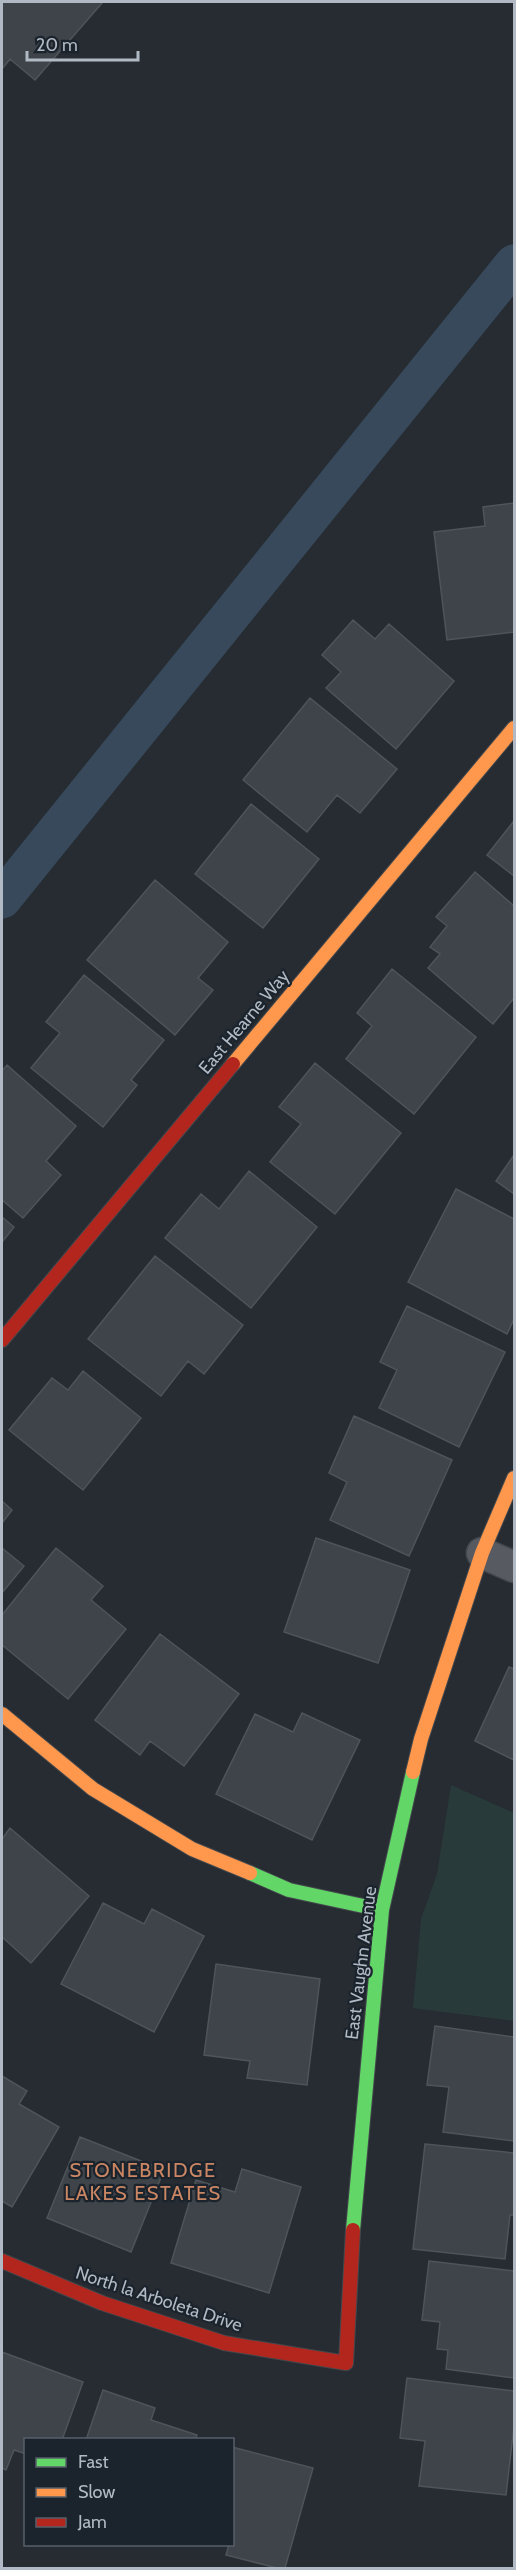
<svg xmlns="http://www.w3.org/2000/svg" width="516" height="2570" font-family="Cabin,sans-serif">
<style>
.green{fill:#283a3a}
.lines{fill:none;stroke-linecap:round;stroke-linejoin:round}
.canal{stroke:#37495b;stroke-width:39}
.building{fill:#3e4449;stroke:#4e545a;stroke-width:1.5}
.street-casing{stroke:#44484d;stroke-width:33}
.fast-casing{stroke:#44484d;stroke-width:16}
.slow-casing{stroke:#44484d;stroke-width:16}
.jam-casing{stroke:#44484d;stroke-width:16}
.street{stroke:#575a60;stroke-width:30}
.fast{stroke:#63d668;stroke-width:14}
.slow{stroke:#ff974d;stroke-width:14}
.jam{stroke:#b3261e;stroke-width:14}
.labels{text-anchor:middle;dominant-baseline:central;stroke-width:4.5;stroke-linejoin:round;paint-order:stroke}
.street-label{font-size:18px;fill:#b0b9c4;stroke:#1b232c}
.neighbourhood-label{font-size:20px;letter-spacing:1.5px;fill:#cb8764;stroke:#1b232c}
</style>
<rect width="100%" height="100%" fill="#262c32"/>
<path class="green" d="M451,1785L514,1813V2021L413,2008L421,1919L437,1874Z"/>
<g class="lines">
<path class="canal" d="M2,899L514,264"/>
</g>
<path class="building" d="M2,2H103L35,80L10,59L2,69Z
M514,503V632L447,640L434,532L485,526L483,507Z
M353,620L375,639L389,624L454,681L396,749L326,688L341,672L322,655Z
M310,698L397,769L360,813L337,795L307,832L243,780Z
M251,804L319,859L263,928L195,874Z
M514,821V876L487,855Z
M475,872L514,906V998L493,1024L428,968L440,954L430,947L447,926L436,917Z
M155,880L228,942L198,978L213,990L175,1035L87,960Z
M392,969L476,1037L414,1114L346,1059L372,1026L357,1013Z
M84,975L164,1040L131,1080L137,1085L103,1127L31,1068L60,1033L46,1022Z
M315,1063L401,1133L335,1214L270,1162L301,1124L279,1107Z
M7,1065L76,1126L46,1161L61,1175L23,1218L2,1200V1071Z
M514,1155V1194L496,1181Z
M249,1171L317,1227L251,1308L165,1238L201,1194L219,1209Z
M456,1189L514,1219V1319L507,1334L408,1282Z
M2,1217L14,1227L2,1242Z
M155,1256L243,1325L204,1374L188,1361L161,1396L88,1339Z
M407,1306L505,1352L459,1447L379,1408L397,1370L380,1362Z
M83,1371L141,1418L83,1490L9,1430L52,1378L68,1390Z
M354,1416L452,1460L409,1556L330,1520L347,1482L329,1473Z
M2,1501L12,1510L2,1523Z
M316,1538L410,1570L378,1663L284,1632Z
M2,1548L24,1566L2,1593Z
M56,1548L103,1586L91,1600L126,1629L68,1699L2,1645V1615Z
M160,1634L239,1694L184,1766L150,1741L140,1755L95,1720Z
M509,1667L514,1669V1760L475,1741Z
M302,1713L360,1740L312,1840L216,1794L255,1714L293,1732Z
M10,1828L89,1896L31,1963L2,1937V1839Z
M103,1903L144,1924L152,1909L204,1936L154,2032L61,1984Z
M216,1964L320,1979L307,2085L247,2078L250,2061L204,2055Z
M435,2026L514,2037V2141L443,2132L449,2087L427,2085Z
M2,2076L27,2091L19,2104L59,2127L12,2207L2,2201Z
M80,2137L164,2170L131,2252L47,2218Z
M425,2144L514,2153V2215H510L505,2259L413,2249Z
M242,2169L301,2187L269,2293L171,2263L196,2180L235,2192Z
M429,2261L514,2271V2378L446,2369L448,2350L437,2349L440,2322L422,2320Z
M2,2352L83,2382L62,2440H26V2454L14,2450L6,2470L2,2468Z
M407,2378L514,2391V2426L506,2495L419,2486L425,2441L400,2438Z
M103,2390L155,2408L151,2420L197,2435L195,2440H86Z
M232,2447L313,2468L285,2568H277L226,2555L229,2544H232Z"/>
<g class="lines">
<defs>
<path id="street" d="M482,1553L514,1567"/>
<path id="fast" d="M250,1873L289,1890L382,1910
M353,2230L382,1910L413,1772"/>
<path id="slow" d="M233,1064L514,728
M2,1714L93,1789L192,1849L250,1873
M413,1772L421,1739L482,1553L514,1478"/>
<path id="jam" d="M2,1340L233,1064
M2,2261L102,2303L224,2343L346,2363L353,2230"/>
</defs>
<use href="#street" class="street-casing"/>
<use href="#fast" class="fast-casing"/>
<use href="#slow" class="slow-casing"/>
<use href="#jam" class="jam-casing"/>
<use href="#street" class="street"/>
<use href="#fast" class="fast"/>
<use href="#slow" class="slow"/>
<use href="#jam" class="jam"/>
</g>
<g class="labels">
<g class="street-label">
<text transform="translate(244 1022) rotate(-50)">East Hearne Way</text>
<text transform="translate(361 1963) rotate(-83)">East Vaughn Avenue</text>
<text transform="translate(159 2299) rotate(18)">North la Arboleta Drive</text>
</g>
<g class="neighbourhood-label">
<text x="143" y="2170">STONEBRIDGE<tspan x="143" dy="23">LAKES ESTATES</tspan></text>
</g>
</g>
<rect width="516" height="2570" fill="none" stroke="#b0b9c4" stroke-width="6"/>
<rect x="24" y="2438" width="210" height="108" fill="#1b232c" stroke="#575f69" stroke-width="1.5"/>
<rect x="36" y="2458" width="30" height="9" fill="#63d668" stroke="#575f69" stroke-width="1.5"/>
<text x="78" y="2468" font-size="18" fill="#b0b9c4">Fast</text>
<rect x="36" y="2488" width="30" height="9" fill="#ff974d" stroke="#575f69" stroke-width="1.5"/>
<text x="78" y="2498" font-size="18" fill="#b0b9c4">Slow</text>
<rect x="36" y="2518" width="30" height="9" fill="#b3261e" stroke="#575f69" stroke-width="1.5"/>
<text x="78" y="2528" font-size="18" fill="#b0b9c4">Jam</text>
<path d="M27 51v9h111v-9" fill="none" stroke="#b0b9c4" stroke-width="3"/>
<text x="36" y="51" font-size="18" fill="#b0b9c4" stroke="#1b232c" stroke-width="4.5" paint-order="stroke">20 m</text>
</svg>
